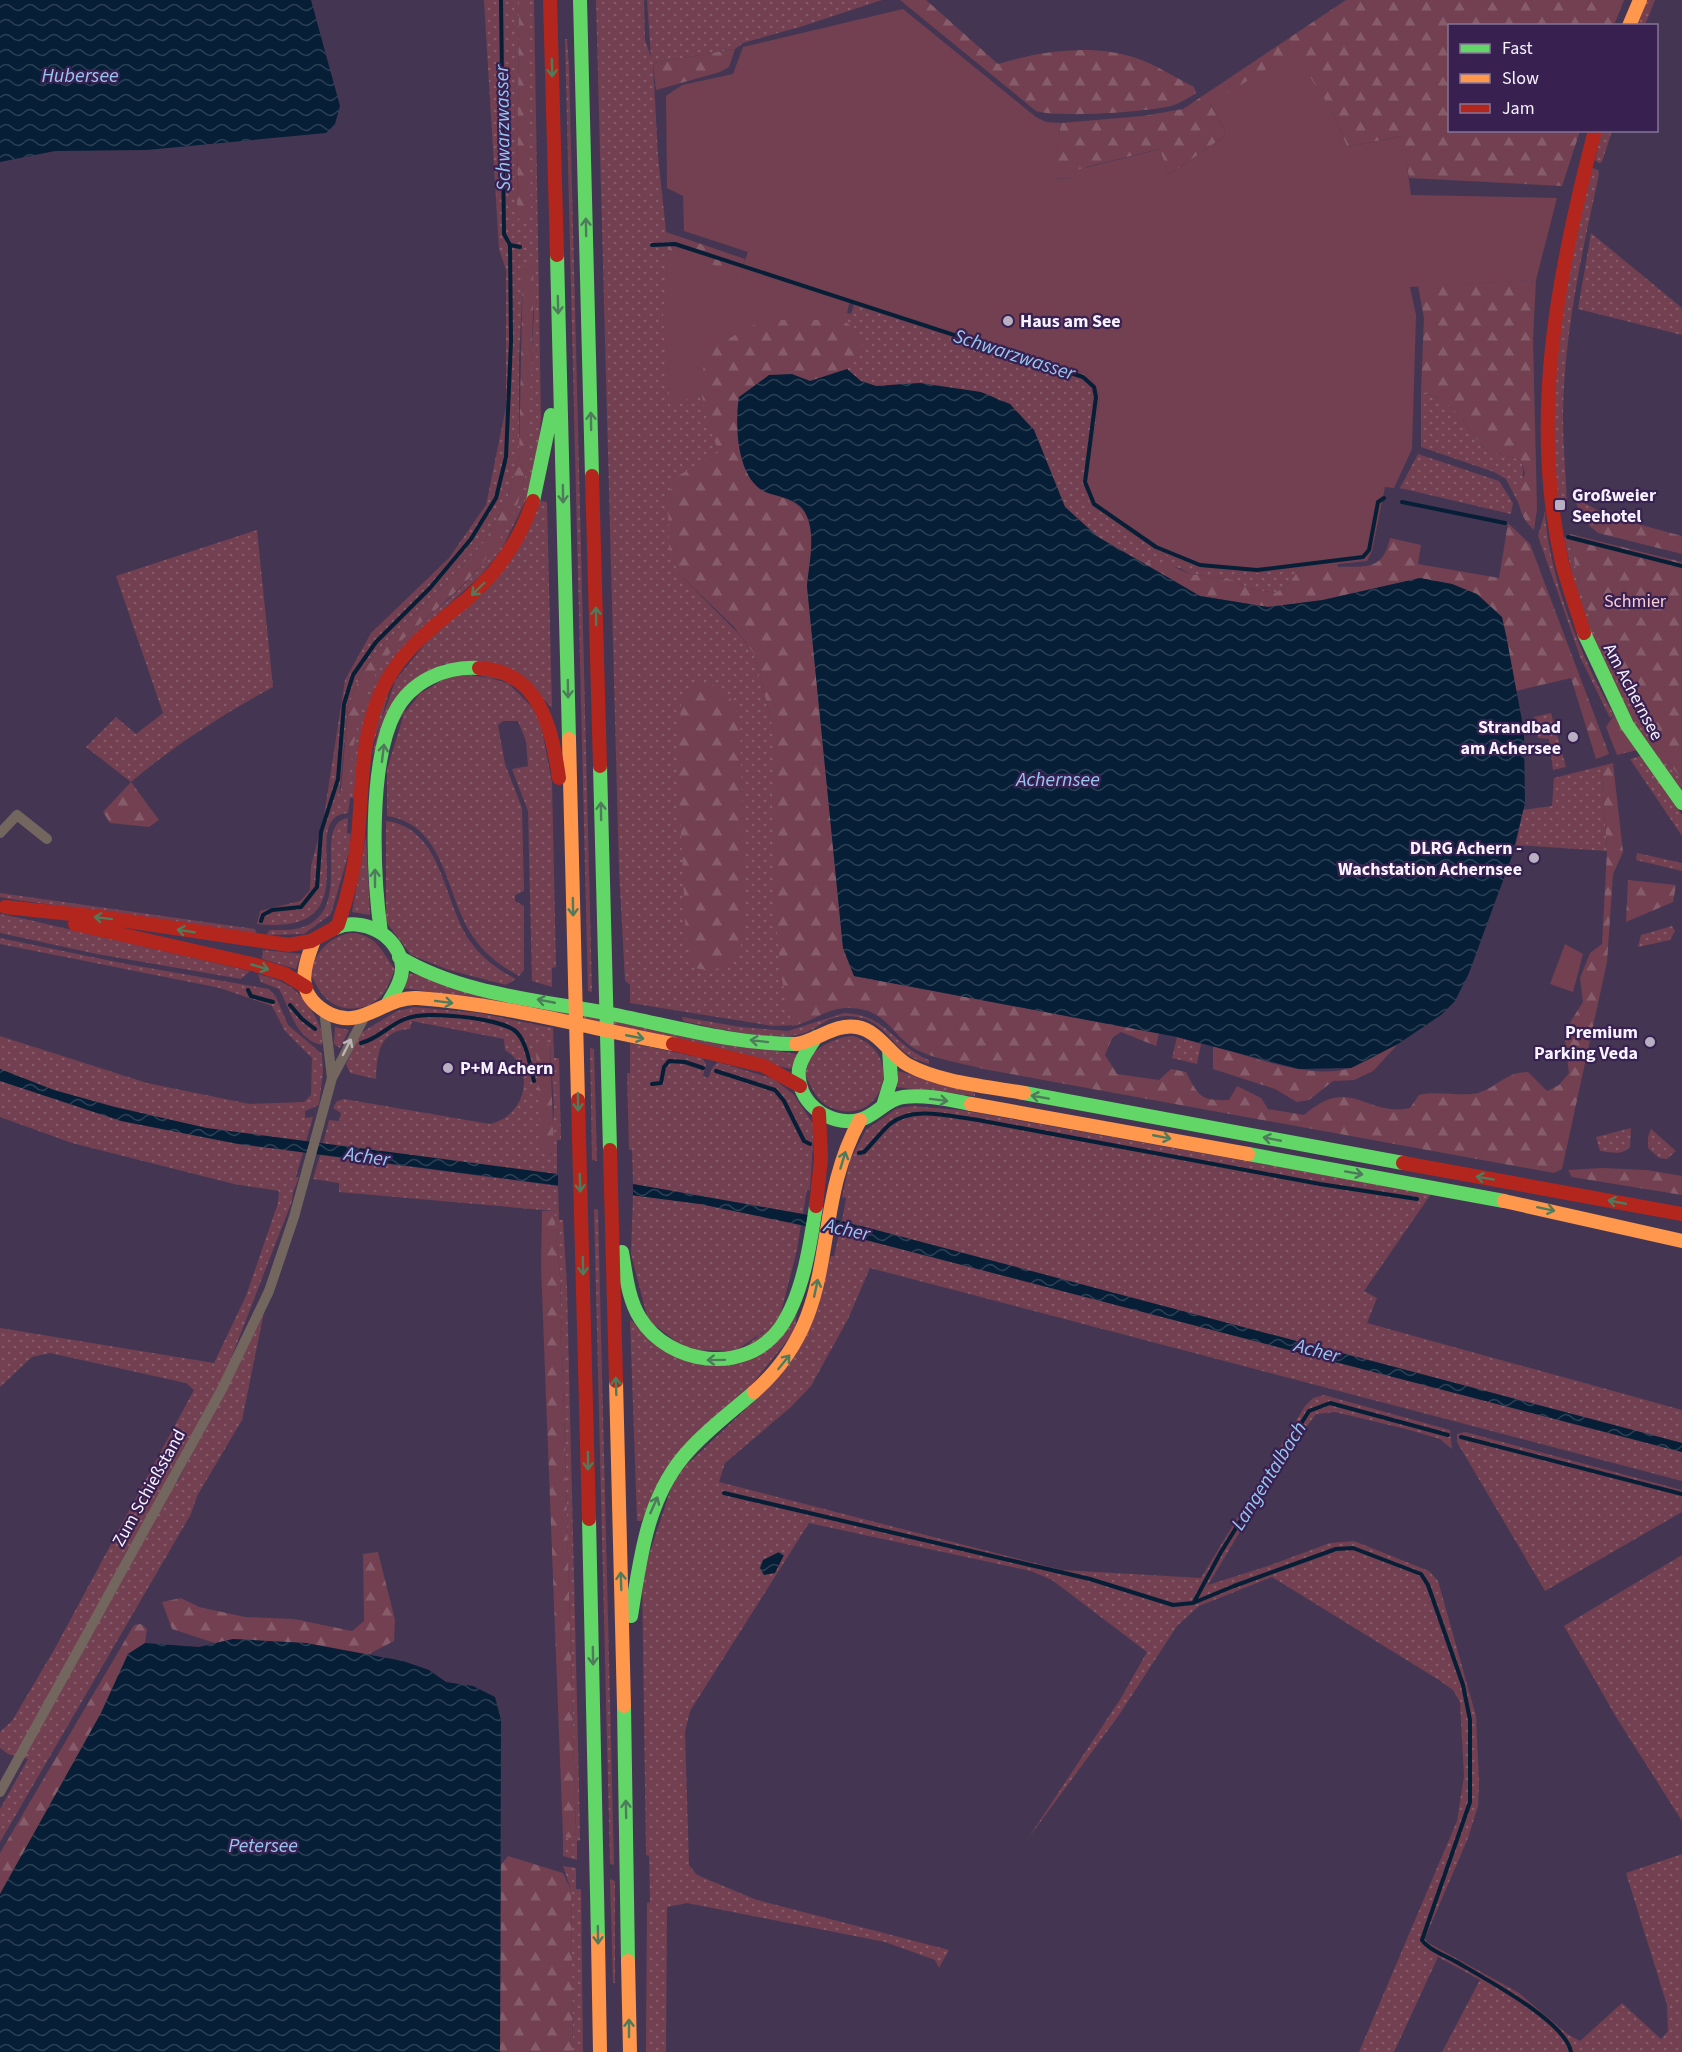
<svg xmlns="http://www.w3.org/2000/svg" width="1682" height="2052" font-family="'Source Sans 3',sans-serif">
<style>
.grass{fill:url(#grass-dots);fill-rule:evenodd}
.forest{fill:url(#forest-firs)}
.green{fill:#724050}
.water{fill:url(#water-waves)}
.pier{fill:#443652}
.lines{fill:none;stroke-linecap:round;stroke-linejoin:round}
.stream{stroke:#061f37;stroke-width:4}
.street{stroke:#73665f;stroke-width:10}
.fast{stroke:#63d668;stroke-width:14}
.slow{stroke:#ff974d;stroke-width:14}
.jam{stroke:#b3261e;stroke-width:14}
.oneway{stroke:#4e7b5c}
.oneway2{stroke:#bcb3b7}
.poi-dot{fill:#b8b0c2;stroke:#382051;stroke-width:2}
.labels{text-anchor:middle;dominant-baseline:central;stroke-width:4.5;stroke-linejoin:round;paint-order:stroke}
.poi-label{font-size:18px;font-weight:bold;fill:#f7f2ff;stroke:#382051;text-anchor:start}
.park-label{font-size:18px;fill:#facdd7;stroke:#382051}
.street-label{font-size:18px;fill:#f7f2ff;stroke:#382051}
.water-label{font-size:20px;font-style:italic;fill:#96c7f0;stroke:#382051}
</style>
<defs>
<pattern id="grass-dots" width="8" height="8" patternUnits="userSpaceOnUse" patternTransform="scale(1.5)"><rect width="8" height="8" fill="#724050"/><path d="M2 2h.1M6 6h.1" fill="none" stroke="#875c6a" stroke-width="1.8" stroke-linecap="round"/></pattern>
<pattern id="forest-firs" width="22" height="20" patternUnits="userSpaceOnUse" patternTransform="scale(1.5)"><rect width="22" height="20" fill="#724050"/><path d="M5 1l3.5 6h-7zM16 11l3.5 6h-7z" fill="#875c6a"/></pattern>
<pattern id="water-waves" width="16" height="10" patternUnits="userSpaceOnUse" patternTransform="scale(1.5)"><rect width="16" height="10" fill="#061f37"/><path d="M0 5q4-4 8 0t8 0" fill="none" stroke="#2b4055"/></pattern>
</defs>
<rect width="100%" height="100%" fill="#443652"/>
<path class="grass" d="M484,0H519L517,214L520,220L528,89V0H534L541,420L535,481L495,563L410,639L354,798H350L348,813C292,817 378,937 257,924L260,911L300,901L310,890L311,866L324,816L345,680L371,633L449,558L486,505L506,407V270L499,249ZM524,265L534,312L525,476C513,523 486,566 449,599C426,619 400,637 382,663C355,701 350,753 339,797L348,708L362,671L385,643L438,591L485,541L507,500L519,455V357Z
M596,0H644L645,40L651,57L647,0H882L803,26L743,43L735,49L653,63L658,156L668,250L850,300L847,313L851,314L855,301L1088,374L1100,395L1085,494L1153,549L1256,573L1301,567L1288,585L1275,593L1250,589L1234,580L1190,574L1180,568L1147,562L1145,564L1098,537L1065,507L1034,430L920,383L876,386L861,381L678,573L738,633L754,654L774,732L823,1013L797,1025L773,1026L630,1003V985L625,981L619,869Z
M1646,0H1655L1645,25L1635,26Z
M565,39H567L569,67L592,992L588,991Z
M1601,131H1612L1602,162L1599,163L1595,160Z
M1592,168L1598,170L1599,174C1582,253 1564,333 1563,414C1563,445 1566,476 1567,506L1565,509L1558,508C1556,482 1553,456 1552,430C1550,341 1570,254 1592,168Z
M1591,233L1682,308V335L1578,309Z
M1421,391L1443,400L1458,414L1485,450L1521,460C1527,480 1517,491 1522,510L1506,479L1494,472L1421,447Z
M1418,454L1499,481L1513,503L1511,514L1400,488Z
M1574,497L1597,510L1592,528L1582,519Z
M541,501L547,502L552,708L537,692L443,664L372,755L390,687Z
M1545,512C1549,578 1581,658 1614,715L1610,718L1581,659L1538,536Z
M257,530L273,687C222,715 176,744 131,782L86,747L116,717L136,734L163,713L116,576Z
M1570,534C1579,614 1630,719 1682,779V791L1638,734L1581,615L1564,538Z
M454,673L505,680L539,714L552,782L556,967L552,968V987L532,981L528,811L512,769L528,766L526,741L518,721H503L498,725L505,764L522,808L524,891L515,895V901L524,906V970L519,976C502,967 485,954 474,938C445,897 447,825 387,816V769L408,701Z
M1551,713L1566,767L1553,770L1549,739L1538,738L1534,717Z
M1641,756L1682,815V836L1630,759Z
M1601,766L1607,851L1516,845L1523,810L1552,806L1554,778Z
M348,818L347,833L351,834L349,852L331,914L304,934L266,935L270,930C281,930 293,931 303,927C356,908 310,824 348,818Z
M386,821C443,828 443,902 470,941C481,957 498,970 516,979L506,985L449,970L411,955L386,922Z
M366,835L370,915L352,912Z
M1637,853L1682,863V871L1636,860Z
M0,893L255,929L257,934L17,900L0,897Z
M0,914L25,919L250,971L241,979L97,954L0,933Z
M1672,926L1675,931L1670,940L1638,947L1641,935Z
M350,933C377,934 381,951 395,969C392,977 388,987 383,994C370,1010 344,1014 328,1000C319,993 316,982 309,973C317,952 327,938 350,933Z
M0,938L126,964L269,989L276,997L288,1025L322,1054L323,1072L319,1105L305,1111V1118L313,1117L296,1177H299L293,1192L292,1201L225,1374L169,1475L178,1481L264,1312L242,1420L197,1496L191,1514L0,1842V1809L28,1759L8,1754L0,1748V1732L12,1721L54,1650L194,1390L186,1383L50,1353L32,1357L0,1387V1328L214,1363L246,1296L278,1203L279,1191L234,1184L72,1143L0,1117V1036L147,1083L250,1104L304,1102L311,1095L312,1058L285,1031L272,1006L220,988L0,944Z
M263,950L301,954L296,969L262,959Z
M409,973L739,1046L798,1054L791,1069L479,999L403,988Z
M258,974C269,977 280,980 289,986C304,995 327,1029 322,1045C296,1040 290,1009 279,989L261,982Z
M414,1007L479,1013L553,1028L554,1058H559L561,1140H557V1175L323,1144L329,1120L339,1121L341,1113L333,1108L337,1101L344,1099L490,1124C526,1116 537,1069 505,1050L504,1039L412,1021L410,1029C379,1030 377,1054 376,1079L350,1073L346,1064L359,1034L397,1011ZM546,1043L550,1046L554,1107L551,1155L541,1149Z
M844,1013C886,1014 894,1046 929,1060V1064C920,1061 911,1058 904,1052C888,1038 881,1021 857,1017C827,1011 820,1031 797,1035C764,1040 716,1028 683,1021L682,1017L741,1027L788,1031Z
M335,1027L349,1030L340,1048L334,1044Z
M853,1036C907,1053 882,1126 835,1109C826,1106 818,1100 814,1092C811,1086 805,1077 805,1071C804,1051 837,1036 853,1036Z
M1177,1037L1201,1044L1197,1064L1172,1058Z
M630,1043L702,1058L706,1064L703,1076L708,1078L713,1067L718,1062L774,1079L793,1094L814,1125L810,1190H807L803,1214L633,1184L632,1150H629L627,1073H630Z
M590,1048L594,1049L597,1161L592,1160Z
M898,1071L975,1093V1096L896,1087Z
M912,1106L960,1110L1431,1194L1364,1291L1377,1298L1367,1323L1682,1410V1443L842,1221L846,1198L842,1197L850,1160L866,1130L896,1109Z
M1631,1128L1630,1147C1622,1156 1611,1152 1600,1151L1596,1137Z
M1651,1129L1676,1151L1667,1159L1659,1158L1648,1148V1137Z
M320,1155L558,1186L559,1220H563L567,1288L579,1786L580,1840L577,1841V1860L563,1856V1836L570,1837L576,1834L560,1276L554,1211L339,1192V1183L313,1179Z
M633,1195L700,1204L801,1224L797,1250L779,1320L739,1351L687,1350L648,1320L631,1254Z
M594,1209L598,1210L614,1865L610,1864Z
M839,1233L1682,1452V1481L870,1268L848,1319L811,1386L791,1407L725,1463L719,1482L1062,1570L1201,1578L1305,1406L1313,1398L1324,1395L1450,1430L1452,1449L1440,1439L1406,1429L1335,1412L1316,1414L1289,1450L1208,1585L1268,1566L1330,1543L1354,1541L1429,1571L1438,1581L1476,1716L1479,1782L1478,1806L1468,1838L1425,1938L1427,1942L1519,1993L1567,2034L1580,2041L1622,2003L1661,2039L1668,2031L1667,2005L1626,1873L1682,1854V2052H1442L1480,1980L1438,1957L1394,2052H1359L1457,1821L1464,1776L1460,1702L1453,1690L1439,1680L1272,1577L1199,1606L1177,1626L1119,1715L1027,1840L1121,1698L1147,1652L1052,1580L1031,1571L809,1523L690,1711L685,1732L689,1865L697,1875L757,1900L949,1950L939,1968L935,1960L885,1942L687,1903L667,1907L666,2052H646L647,1903L650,1902L649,1856L646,1855L642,1576L675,1476L767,1389L831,1256H834Z
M797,1308L795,1331L641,1521H637L630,1320L714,1366Z
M1465,1432L1682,1490V1512L1545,1591L1457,1442V1434Z
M1682,1555V1821L1616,1717L1564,1626Z
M563,1866L576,1868V1889H581L583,2052H573L571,1890Z
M610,1879L615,1881V1983H613Z"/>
<path class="forest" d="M519,0H528L531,217L520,220L517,214Z
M900,0H926L998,64C1040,51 1093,43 1136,58C1156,65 1175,77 1194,87L1196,93C1189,98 1180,103 1171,106C1146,112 1059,118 1036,111Z
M1346,0H1624L1614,25L1450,26V130L1580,131L1562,186L1409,178L1402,136L1347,147L1332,111L1210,104L1224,129L1225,136L1169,175L1159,149L1086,167L1074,178L1052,179L1061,123L1143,116L1183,109Z
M735,49L729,67L720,72L656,90L653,63Z
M666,232L745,259L740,274L668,250Z
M523,265H533C534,304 532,341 531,379C529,424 532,468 515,510C501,542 477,574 450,597C427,619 400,637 382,664C354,705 355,752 345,799L340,800L348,708L362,671L385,643L438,591L485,541L507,500L519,455Z
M1536,280L1533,340L1537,509L1534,530C1518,517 1513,491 1525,474L1521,460L1485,450L1458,414L1443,400L1421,391L1424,318L1418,286Z
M783,319L842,320L856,329L862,344L859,358L847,369L810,381L792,374L760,489C773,494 789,498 800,507C819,523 809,564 807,586L843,948L854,976L1159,1033L1156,1046L1121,1032L1112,1038L1105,1055L1117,1074L1159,1080L1171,1069L1186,1072C1199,1097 1201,1101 1229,1100L1237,1086L1261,1098L1268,1109L1304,1115C1351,1074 1365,1117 1410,1108L1419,1095C1438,1090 1466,1098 1481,1092C1500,1085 1505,1073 1528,1072L1547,1091L1559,1085L1569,1073L1564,1032L1583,1002L1580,978L1590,953L1602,944L1607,851L1601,766L1613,763L1623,852L1613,874L1607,962L1562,1169L1554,1173L983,1069C962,1063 938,1060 919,1051C890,1037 888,1006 845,1008C825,1009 811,1023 792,1026L781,975L775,912L772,814L774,732L754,654L734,627L678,573L669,546L668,498L676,477L719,452C704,413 695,392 708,350L762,320Z
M1597,510L1619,519L1682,536V554L1598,533L1592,528Z
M1508,523L1530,544L1609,754L1596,759L1571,678L1516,691L1506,635L1477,595L1452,584L1420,578L1322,600L1268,607L1200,596L1145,564L1146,562L1168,564L1190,574L1234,580L1250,589L1275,593L1288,585L1301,567L1337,563L1338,567C1366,566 1383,571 1390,538L1421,545L1418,564L1499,578Z
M1570,534L1682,562V779C1630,719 1578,614 1570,534Z
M697,682C726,685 730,694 740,720L745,935C735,962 724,974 695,968L686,938L678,772L681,700Z
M1614,715L1637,750L1617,755L1606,727Z
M131,782L159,820L149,827L110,823L103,812Z
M1628,880L1676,885L1673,902L1626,922Z
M540,1043H546L550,1046L554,1152L548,1155L541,1149L536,1050Z
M1398,1044L1373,1071L1354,1080L1333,1081L1309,1100L1297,1102L1275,1089L1213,1069V1046C1250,1056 1315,1082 1353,1067C1368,1061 1383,1051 1398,1044Z
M1602,1168L1647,1170L1682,1176V1195L1572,1177L1568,1170Z
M542,1211H554L560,1276L576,1834L570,1838L563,1836L541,1267Z
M378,1552L395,1620L394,1641L367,1655L306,1643L233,1639L215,1643L172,1629L162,1602L181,1598L199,1607L245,1617L294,1619L352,1631L364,1621L363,1554Z
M141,1624L147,1629L145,1643L128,1654L101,1713L0,1896V1853L134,1625Z
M508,1856L563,1873L571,1890L573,2052H500L501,1865Z"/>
<path class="green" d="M903,9L1036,117L1046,122L1061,123L1053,179L1073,178L1076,170L1160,149L1169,175L1225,136L1224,129L1210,104L1294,52L1332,111L1347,147L1403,136L1411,195L1557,198L1536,280L1410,287L1416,315L1412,449L1394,488L1385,487L1372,551L1367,561L1256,573L1196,568L1153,549L1093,507L1085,494L1100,395L1088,374L851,300L842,320H762L708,350L701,373V395L670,405L663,318L668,250L740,274L748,252L684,231L683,196L667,188L666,96L682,85L733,74L743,47Z
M1565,944L1583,954L1573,992L1550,984Z"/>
<path class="water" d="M0,0H311L340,106L335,124L326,133L147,150L55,151L0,162Z
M847,369L861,381L876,386L920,383L981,392L1010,404L1034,430L1065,507L1098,537L1200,596L1268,607L1323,600L1420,578L1452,584L1477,594L1502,617L1506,635L1524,731L1525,803L1512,856L1469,973L1455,1001L1441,1015L1398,1044L1351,1068L1299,1069L1177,1037L854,976L843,948L807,586C809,563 818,528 802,508C792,496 772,497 760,489C736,471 735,423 739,397L769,375L792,374L810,381Z
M0,1069L54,1090L115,1107L207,1128L633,1184L842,1221L1682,1443V1452L839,1233L700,1204L238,1144L121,1121L0,1081Z
M779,1552L784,1555L775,1573L764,1575L760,1568L763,1560Z
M233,1639L306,1643L403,1661L429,1670L446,1682L473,1686L495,1697L501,1720L500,2052H0V1894L101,1713L128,1654L145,1643L199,1647Z"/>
<path class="pier" d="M558,1172L633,1181V1198L558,1189Z"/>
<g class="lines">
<path class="stream" d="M501,0L504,234L510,245L520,247
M652,245L675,244L1083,377L1094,387L1096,397L1085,482L1094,504L1156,547L1200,565L1257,570L1363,557L1369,550L1378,502L1384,498
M1402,502L1505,523
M1568,537L1682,566
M261,921L263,915L272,910L301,907L317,887L321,832L338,779L344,704L353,675L376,642L430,588L471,539L496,498L506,457L511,341L510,245
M248,990L251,996L273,1002
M290,1005L302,1019L315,1029
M361,1043C378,1039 389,1025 405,1019C425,1010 497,1018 514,1030C527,1039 530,1067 534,1081
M716,1071L775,1090L784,1101L804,1141L810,1144
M652,1084L661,1083L664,1067L669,1061L685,1062L703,1068
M859,1153L864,1152C873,1143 881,1132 890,1124C913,1105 952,1117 978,1120L1320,1184L1417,1199
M1461,1437L1682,1494
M724,1493L1090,1579L1173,1605L1193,1603L1234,1586L1336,1549L1353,1548L1421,1574L1428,1585L1463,1685L1470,1720V1802L1422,1940C1428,1949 1443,1955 1453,1960C1480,1976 1566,2021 1571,2052
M1194,1602L1221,1552L1309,1411L1330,1403L1448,1435"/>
<path class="street" d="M0,833L17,815L47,839
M324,1010L332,1078
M0,1792L222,1389L269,1291L294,1217L332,1078L364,1018"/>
<path class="fast" d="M580,0L592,476
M557,255L569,739
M533,501L551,415
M1584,633L1627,725L1682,803
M600,766L610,1150
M335,928C362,916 399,935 402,966C403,980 393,994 387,1005
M381,933C373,875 368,764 395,712C411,681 445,666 479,668
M399,957C462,995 540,1000 611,1014C673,1026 732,1044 796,1044
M816,1037C810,1047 801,1057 799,1069C795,1101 828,1127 859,1120C876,1116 886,1099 903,1097C925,1094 950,1100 971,1104
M1024,1093L1403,1163
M883,1106L891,1080L889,1049
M1248,1154L1504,1201
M622,1252C626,1274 628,1299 640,1318C669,1365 745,1376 780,1328C803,1295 810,1245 816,1206
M589,1519L598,1939
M631,1616C640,1561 646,1502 683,1457C704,1432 730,1413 754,1392
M624,1706L628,1961"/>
<path class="slow" d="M1629,26L1640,0
M569,739L578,1100
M314,940C303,970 294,995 330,1014C362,1030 385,996 417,998C503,1004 588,1028 673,1044
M796,1044C817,1041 835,1023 857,1027C879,1031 890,1055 908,1065C942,1083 986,1086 1024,1093
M971,1104L1248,1154
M1504,1201L1682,1241
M616,1381L624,1706
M754,1392C846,1311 807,1216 860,1120
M598,1939L600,2052
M628,1961L630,2052"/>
<path class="jam" d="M550,0L557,255
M592,476L600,766
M1584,633C1577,610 1568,586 1562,563C1529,417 1558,272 1595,130
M479,668C540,671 552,729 559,778
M5,907L100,917L289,945L311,941L335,928
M75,924L256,965L285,974L306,987
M338,925C348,896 355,866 358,836C363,783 360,728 387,680C406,646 438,623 467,599C498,572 520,540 533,501
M673,1044L764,1066L800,1086
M578,1100L589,1519
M610,1150L616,1381
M1403,1163L1682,1214
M816,1206L821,1159L819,1113"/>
</g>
<defs><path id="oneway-shaft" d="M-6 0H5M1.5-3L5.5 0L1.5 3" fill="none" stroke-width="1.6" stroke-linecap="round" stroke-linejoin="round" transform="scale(1.5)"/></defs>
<g class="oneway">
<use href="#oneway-shaft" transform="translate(552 68) rotate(89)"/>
<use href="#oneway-shaft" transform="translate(586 227) rotate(-91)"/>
<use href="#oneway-shaft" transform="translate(558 305) rotate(89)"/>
<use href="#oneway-shaft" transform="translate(591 421) rotate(-91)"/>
<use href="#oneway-shaft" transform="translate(563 494) rotate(89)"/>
<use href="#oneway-shaft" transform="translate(478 589) rotate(136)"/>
<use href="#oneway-shaft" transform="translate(596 616) rotate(-91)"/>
<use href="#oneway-shaft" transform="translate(568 689) rotate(89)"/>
<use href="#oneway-shaft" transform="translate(383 753) rotate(-83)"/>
<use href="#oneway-shaft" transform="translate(601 811) rotate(-91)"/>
<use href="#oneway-shaft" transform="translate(375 878) rotate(-90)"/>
<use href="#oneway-shaft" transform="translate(573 907) rotate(89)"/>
<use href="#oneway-shaft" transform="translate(103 918) rotate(-173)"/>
<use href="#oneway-shaft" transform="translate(186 931) rotate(-171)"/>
<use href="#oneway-shaft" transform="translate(260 967) rotate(16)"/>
<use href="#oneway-shaft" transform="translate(546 1001) rotate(-169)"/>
<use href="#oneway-shaft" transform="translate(444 1002) rotate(7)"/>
<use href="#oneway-shaft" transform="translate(635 1037) rotate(11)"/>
<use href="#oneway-shaft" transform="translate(759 1041) rotate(-173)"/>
<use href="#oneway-shaft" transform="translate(1040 1097) rotate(-170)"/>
<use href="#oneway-shaft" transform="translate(939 1100) rotate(7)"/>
<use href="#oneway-shaft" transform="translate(578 1102) rotate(89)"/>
<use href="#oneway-shaft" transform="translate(1162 1137) rotate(11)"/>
<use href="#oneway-shaft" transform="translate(1272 1139) rotate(-169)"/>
<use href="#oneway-shaft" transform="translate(843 1160) rotate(-73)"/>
<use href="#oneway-shaft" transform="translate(1354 1173) rotate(10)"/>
<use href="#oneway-shaft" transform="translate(1485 1178) rotate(-170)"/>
<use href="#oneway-shaft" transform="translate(580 1183) rotate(88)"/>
<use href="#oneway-shaft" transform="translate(1617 1202) rotate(-169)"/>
<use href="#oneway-shaft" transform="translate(1546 1209) rotate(12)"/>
<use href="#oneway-shaft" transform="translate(583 1266) rotate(89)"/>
<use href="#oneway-shaft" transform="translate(816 1288) rotate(-78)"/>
<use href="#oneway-shaft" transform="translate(716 1360) rotate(179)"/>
<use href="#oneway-shaft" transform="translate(784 1362) rotate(-51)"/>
<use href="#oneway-shaft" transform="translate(616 1386) rotate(-92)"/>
<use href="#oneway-shaft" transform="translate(588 1461) rotate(89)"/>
<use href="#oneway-shaft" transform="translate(654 1505) rotate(-66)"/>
<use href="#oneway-shaft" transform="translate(621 1581) rotate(-92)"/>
<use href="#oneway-shaft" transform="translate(593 1656) rotate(89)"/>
<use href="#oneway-shaft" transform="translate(626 1809) rotate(-91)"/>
<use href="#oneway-shaft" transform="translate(598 1935) rotate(89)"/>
<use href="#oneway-shaft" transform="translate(629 2028) rotate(-90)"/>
</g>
<use class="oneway2" href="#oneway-shaft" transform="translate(347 1047) rotate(-63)"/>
<g class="poi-dot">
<circle cx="1008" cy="321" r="6"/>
<rect x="1554" y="499" width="12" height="12" rx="3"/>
<circle cx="1573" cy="737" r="6"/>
<circle cx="1534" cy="858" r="6"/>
<circle cx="1650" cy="1042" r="6"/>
<circle cx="448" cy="1068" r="6"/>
</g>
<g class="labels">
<g class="poi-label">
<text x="1020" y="321">Haus am See</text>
<text x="1572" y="495">Großweier<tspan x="1572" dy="21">Seehotel</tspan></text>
<text x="1561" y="727" text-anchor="end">Strandbad<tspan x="1561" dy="21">am Achersee</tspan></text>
<text x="1522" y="848" text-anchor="end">DLRG Achern -<tspan x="1522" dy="21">Wachstation Achernsee</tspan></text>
<text x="1638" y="1032" text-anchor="end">Premium<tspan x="1638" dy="21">Parking Veda</tspan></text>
<text x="460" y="1068">P+M Achern</text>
</g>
<g class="park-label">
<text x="1635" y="601">Schmier</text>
</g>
<g class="street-label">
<text transform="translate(1633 692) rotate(62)">Am Achernsee</text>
<text transform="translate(149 1488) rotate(-61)">Zum Schießstand</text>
</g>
<g class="water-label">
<text x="80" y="76">Hubersee</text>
<text transform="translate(503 128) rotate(-91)">Schwarzwasser</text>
<text transform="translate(1014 355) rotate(18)">Schwarzwasser</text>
<text x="1058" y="780">Achernsee</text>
<text transform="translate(367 1157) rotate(8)">Acher</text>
<text transform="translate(847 1230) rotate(12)">Acher</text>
<text transform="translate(1317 1351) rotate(15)">Acher</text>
<text transform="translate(1269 1476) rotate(-58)">Langentalbach</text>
<text x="263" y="1846">Petersee</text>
</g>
</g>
<rect x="1448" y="24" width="210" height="108" fill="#382051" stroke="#847497" stroke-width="1.5"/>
<rect x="1460" y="44" width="30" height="9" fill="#63d668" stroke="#847497" stroke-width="1.5"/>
<text x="1502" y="54" font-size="18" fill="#f7f2ff">Fast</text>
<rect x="1460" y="74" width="30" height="9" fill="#ff974d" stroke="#847497" stroke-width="1.5"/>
<text x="1502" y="84" font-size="18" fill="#f7f2ff">Slow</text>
<rect x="1460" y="104" width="30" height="9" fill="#b3261e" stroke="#847497" stroke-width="1.5"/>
<text x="1502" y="114" font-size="18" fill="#f7f2ff">Jam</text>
</svg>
